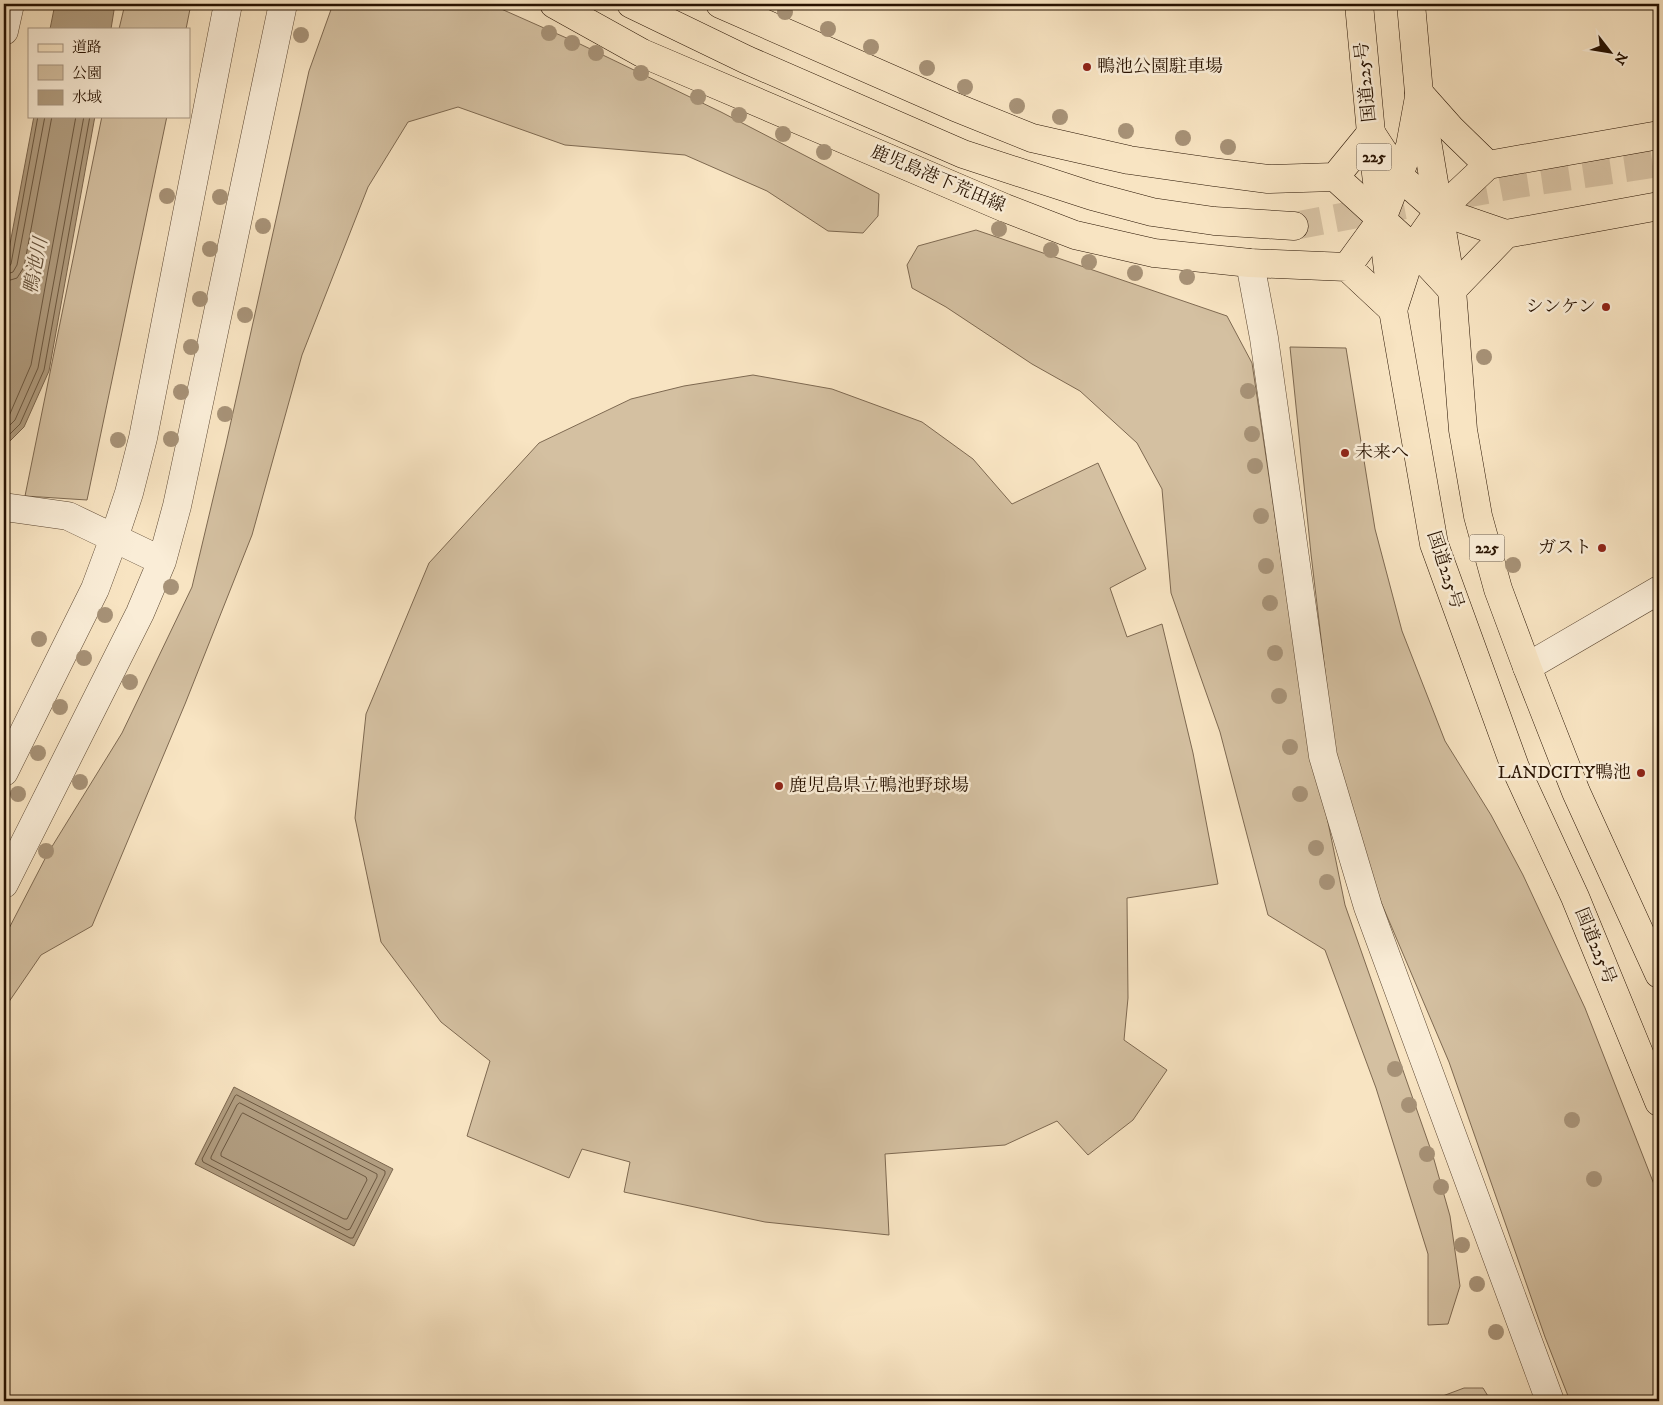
<svg xmlns="http://www.w3.org/2000/svg" width="1663" height="1405" font-family="'IM FELL DW Pica','Noto Serif JP',serif">
<style>
.green{fill:#d4c0a1;stroke:#7e6951}
.water{fill:#b19d80;stroke:#7a654d}
.lines{fill:none;stroke-linecap:round;stroke-linejoin:round}
.shore{stroke:#6c5840;stroke-width:1}
.major-tunnel{stroke:#d9c4a5;stroke-width:28;stroke-dasharray:28 14;stroke-linecap:butt}
.minor-casing{stroke:#5b4631;stroke-width:29}
.major-casing{stroke:#271201;stroke-width:29}
.highway-casing{stroke:#271201;stroke-width:29}
.minor{stroke:#faedd7;stroke-width:28}
.major{stroke:#f8e4c2;stroke-width:28}
.highway{stroke:#f8e4c2;stroke-width:28}
.tree{fill:#a79277}
.poi-dot{fill:#8f2418;stroke:#faedd7;stroke-width:2}
.labels{text-anchor:middle;dominant-baseline:central;stroke-width:5;stroke-linejoin:round;paint-order:stroke}
.shield{fill:#faedd7;stroke:#665441;stroke-width:1}
.shield-label{font-size:16px;font-weight:bold;fill:#271201}
.poi-label{font-size:18px;fill:#271201;stroke:#faedd7;text-anchor:start}
.street-label{font-size:18px;fill:#271201;stroke:#faedd7}
.water-label{font-size:19px;font-style:italic;fill:#65513a;stroke:#faedd7}
</style>
<rect width="100%" height="100%" fill="#f8e4c2"/>
<filter id="stains"><feTurbulence type="fractalNoise" baseFrequency=".004" numOctaves="4"/><feColorMatrix values="0 0 0 0 .2 0 0 0 0 .09 0 0 0 0 .02 0 0 0 .5 -.17"/></filter>
<radialGradient id="worn" r=".72"><stop offset=".6" stop-color="#630" stop-opacity="0"/><stop offset="1" stop-color="#630" stop-opacity=".3"/></radialGradient>
<path class="green" d="M125,4H191L186,29H119Z
M333,4H490L580,44L721,112L879,194L878,216L863,233L828,231L767,191L685,155L565,145L458,107L408,122L368,187L302,355L252,535L185,704L92,926L41,955L4,1009V938L48,853L122,733L192,587L226,444L309,71Z
M102,116H167L87,500L25,496Z
M976,230L1227,316L1252,363L1301,691L1345,905L1433,1156L1450,1216L1460,1286L1448,1324L1428,1325V1254L1376,1088L1325,950L1268,915L1220,732L1171,593L1162,489L1137,443L1080,391L1032,364L946,307L912,288L907,265L918,246Z
M1290,347L1346,348L1375,529L1402,631L1445,741L1491,815L1523,875L1585,1008L1659,1197V1401H1570L1545,1337L1449,1062L1381,902L1368,866L1334,747L1311,554Z
M753,375L832,389L922,422L973,459L1012,504L1098,463L1146,569L1110,588L1127,637L1162,624L1193,753L1218,884L1127,898L1128,998L1124,1040L1167,1070L1133,1120L1088,1155L1057,1121L1005,1145L885,1154L889,1235L765,1222L624,1192L630,1162L582,1149L569,1178L467,1136L490,1061L441,1022L381,942L355,818L366,714L429,563L539,443L631,399L684,386Z
M1464,1388H1483L1491,1401H1434L1440,1397Z"/>
<path class="water" d="M55,4H115L111,29H50Z
M34,116H95L49,371L24,427L4,447V276Z
M234,1087L393,1169L354,1246L195,1164Z"/>
<g class="lines">
<path class="shore" d="M4,269L8,268L11,264L38,116
M4,275L13,272L17,265L45,116
M4,282L17,278L24,267L52,116
M4,421L9,416L31,365L76,116
M4,431L15,420L38,368L84,116
M4,440L20,424L44,370L90,116
M237,1095L385,1171V1174L353,1238H350L203,1162L202,1159L235,1096Z
M240,1103L377,1174V1177L350,1229L347,1230L211,1159V1157L237,1105Z
M243,1113L366,1177L367,1180L347,1219H344L221,1156V1153L241,1115Z"/>
<path class="major-tunnel" d="M1294,226L1518,184L1659,163"/>
<defs>
<path id="minor" d="M4,31L10,4
M1250,263L1264,338L1323,756L1368,907L1550,1401
M4,507L68,516L162,561
M1527,667L1659,590
M4,772L95,589L114,538L129,493L143,438L228,4
M4,884L140,613L162,561L177,506L189,450L283,4"/>
<path id="major" d="M554,4L642,53L1005,208L1075,235L1154,253L1250,263L1347,267
M631,4L747,60L963,154L1092,196L1152,212L1214,221L1294,226
M720,4L955,107L1032,138L1129,160L1213,172L1268,179L1335,177
M1419,93L1451,129L1488,165
M1488,165L1659,135
M1335,177L1371,133L1399,176L1439,211L1506,234L1659,206
M1335,177L1413,248L1452,290L1506,234
M1347,267L1393,310L1413,248L1439,211L1488,165
M1347,267L1382,219L1410,146L1419,97"/>
<path id="highway" d="M1359,4L1371,133L1393,310L1434,544L1515,767L1575,897L1659,1102
M1411,4L1419,93L1452,290L1463,430L1478,516L1498,589L1527,667L1576,792L1659,974"/>
</defs>
<use href="#minor" class="minor-casing"/>
<use href="#major" class="major-casing"/>
<use href="#highway" class="highway-casing"/>
<use href="#minor" class="minor"/>
<use href="#major" class="major"/>
<use href="#highway" class="highway"/>
</g>
<g class="tree">
<circle cx="785" cy="12" r="8"/>
<circle cx="828" cy="29" r="8"/>
<circle cx="549" cy="33" r="8"/>
<circle cx="301" cy="35" r="8"/>
<circle cx="572" cy="43" r="8"/>
<circle cx="871" cy="47" r="8"/>
<circle cx="596" cy="53" r="8"/>
<circle cx="927" cy="68" r="8"/>
<circle cx="641" cy="73" r="8"/>
<circle cx="965" cy="87" r="8"/>
<circle cx="698" cy="97" r="8"/>
<circle cx="1017" cy="106" r="8"/>
<circle cx="739" cy="115" r="8"/>
<circle cx="1060" cy="117" r="8"/>
<circle cx="1126" cy="131" r="8"/>
<circle cx="783" cy="134" r="8"/>
<circle cx="1183" cy="138" r="8"/>
<circle cx="1228" cy="147" r="8"/>
<circle cx="824" cy="152" r="8"/>
<circle cx="167" cy="196" r="8"/>
<circle cx="220" cy="197" r="8"/>
<circle cx="263" cy="226" r="8"/>
<circle cx="999" cy="229" r="8"/>
<circle cx="210" cy="249" r="8"/>
<circle cx="1051" cy="250" r="8"/>
<circle cx="1089" cy="262" r="8"/>
<circle cx="1135" cy="273" r="8"/>
<circle cx="1187" cy="277" r="8"/>
<circle cx="200" cy="299" r="8"/>
<circle cx="245" cy="315" r="8"/>
<circle cx="191" cy="347" r="8"/>
<circle cx="1484" cy="357" r="8"/>
<circle cx="1248" cy="391" r="8"/>
<circle cx="181" cy="392" r="8"/>
<circle cx="225" cy="414" r="8"/>
<circle cx="1252" cy="434" r="8"/>
<circle cx="171" cy="439" r="8"/>
<circle cx="118" cy="440" r="8"/>
<circle cx="1255" cy="466" r="8"/>
<circle cx="1261" cy="516" r="8"/>
<circle cx="1513" cy="565" r="8"/>
<circle cx="1266" cy="566" r="8"/>
<circle cx="171" cy="587" r="8"/>
<circle cx="1270" cy="603" r="8"/>
<circle cx="105" cy="615" r="8"/>
<circle cx="39" cy="639" r="8"/>
<circle cx="1275" cy="653" r="8"/>
<circle cx="84" cy="658" r="8"/>
<circle cx="130" cy="682" r="8"/>
<circle cx="1279" cy="696" r="8"/>
<circle cx="60" cy="707" r="8"/>
<circle cx="1290" cy="747" r="8"/>
<circle cx="38" cy="753" r="8"/>
<circle cx="80" cy="782" r="8"/>
<circle cx="18" cy="794" r="8"/>
<circle cx="1300" cy="794" r="8"/>
<circle cx="1316" cy="848" r="8"/>
<circle cx="46" cy="851" r="8"/>
<circle cx="1327" cy="882" r="8"/>
<circle cx="1395" cy="1069" r="8"/>
<circle cx="1409" cy="1105" r="8"/>
<circle cx="1572" cy="1120" r="8"/>
<circle cx="1427" cy="1154" r="8"/>
<circle cx="1594" cy="1179" r="8"/>
<circle cx="1441" cy="1187" r="8"/>
<circle cx="1462" cy="1245" r="8"/>
<circle cx="1477" cy="1284" r="8"/>
<circle cx="1496" cy="1332" r="8"/>
</g>
<g class="poi-dot">
<circle cx="1087" cy="67" r="5"/>
<circle cx="1606" cy="307" r="5"/>
<circle cx="1345" cy="453" r="5"/>
<circle cx="1602" cy="548" r="5"/>
<circle cx="1641" cy="773" r="5"/>
<circle cx="779" cy="786" r="5"/>
</g>
<g class="labels">
<g class="shield">
<rect x="1356.5" y="143.5" width="35" height="27" rx="4"/>
<rect x="1469.5" y="534.5" width="35" height="27" rx="4"/>
</g>
<g class="shield-label">
<text x="1374" y="157">225</text>
<text x="1487" y="548">225</text>
</g>
<g class="poi-label">
<text x="1097" y="67">鴨池公園駐車場</text>
<text x="1596" y="307" text-anchor="end">シンケン</text>
<text x="1355" y="453">未来へ</text>
<text x="1592" y="548" text-anchor="end">ガスト</text>
<text x="1631" y="773" text-anchor="end">LANDCITY鴨池</text>
<text x="789" y="786">鹿児島県立鴨池野球場</text>
</g>
<g class="street-label">
<text transform="translate(1366 82) rotate(-96)">国道225号</text>
<text transform="translate(938 179) rotate(23)">鹿児島港下荒田線</text>
<text transform="translate(1445 570) rotate(72)">国道225号</text>
<text transform="translate(1595 946) rotate(68)">国道225号</text>
</g>
<g class="water-label">
<text transform="translate(36 266) rotate(-79)">鴨池川</text>
</g>
</g>
<rect width="1663" height="1405" fill="none" stroke="#f8e4c2" stroke-width="20"/>
<rect x="5" y="5" width="1653" height="1395" fill="none" stroke="#271201" stroke-width="2.5"/>
<rect x="10" y="10" width="1643" height="1385" fill="none" stroke="#271201"/>
<rect x="28" y="28" width="162" height="90" fill="#faedd7" stroke="#a69581"/>
<rect x="38" y="44" width="25" height="8" fill="#f8e4c2" stroke="#a69581"/>
<text x="72" y="52" font-size="15" fill="#271201">道路</text>
<rect x="38" y="65" width="25" height="15" fill="#d4c0a1" stroke="#a69581"/>
<text x="72" y="78" font-size="15" fill="#271201">公園</text>
<rect x="38" y="90" width="25" height="15" fill="#b19d80" stroke="#a69581"/>
<text x="72" y="102" font-size="15" fill="#271201">水域</text>
<g transform="translate(1610 52) rotate(121)" stroke="#faedd7" stroke-width="4" paint-order="stroke">
<path d="M0-4L9 19L0 12L-9 19Z" fill="#271201"/>
<text y="-8" font-size="14" font-weight="bold" text-anchor="middle" fill="#271201">N</text>
</g>
<rect width="100%" height="100%" filter="url(#stains)"/>
<rect width="100%" height="100%" fill="url(#worn)"/>
</svg>
